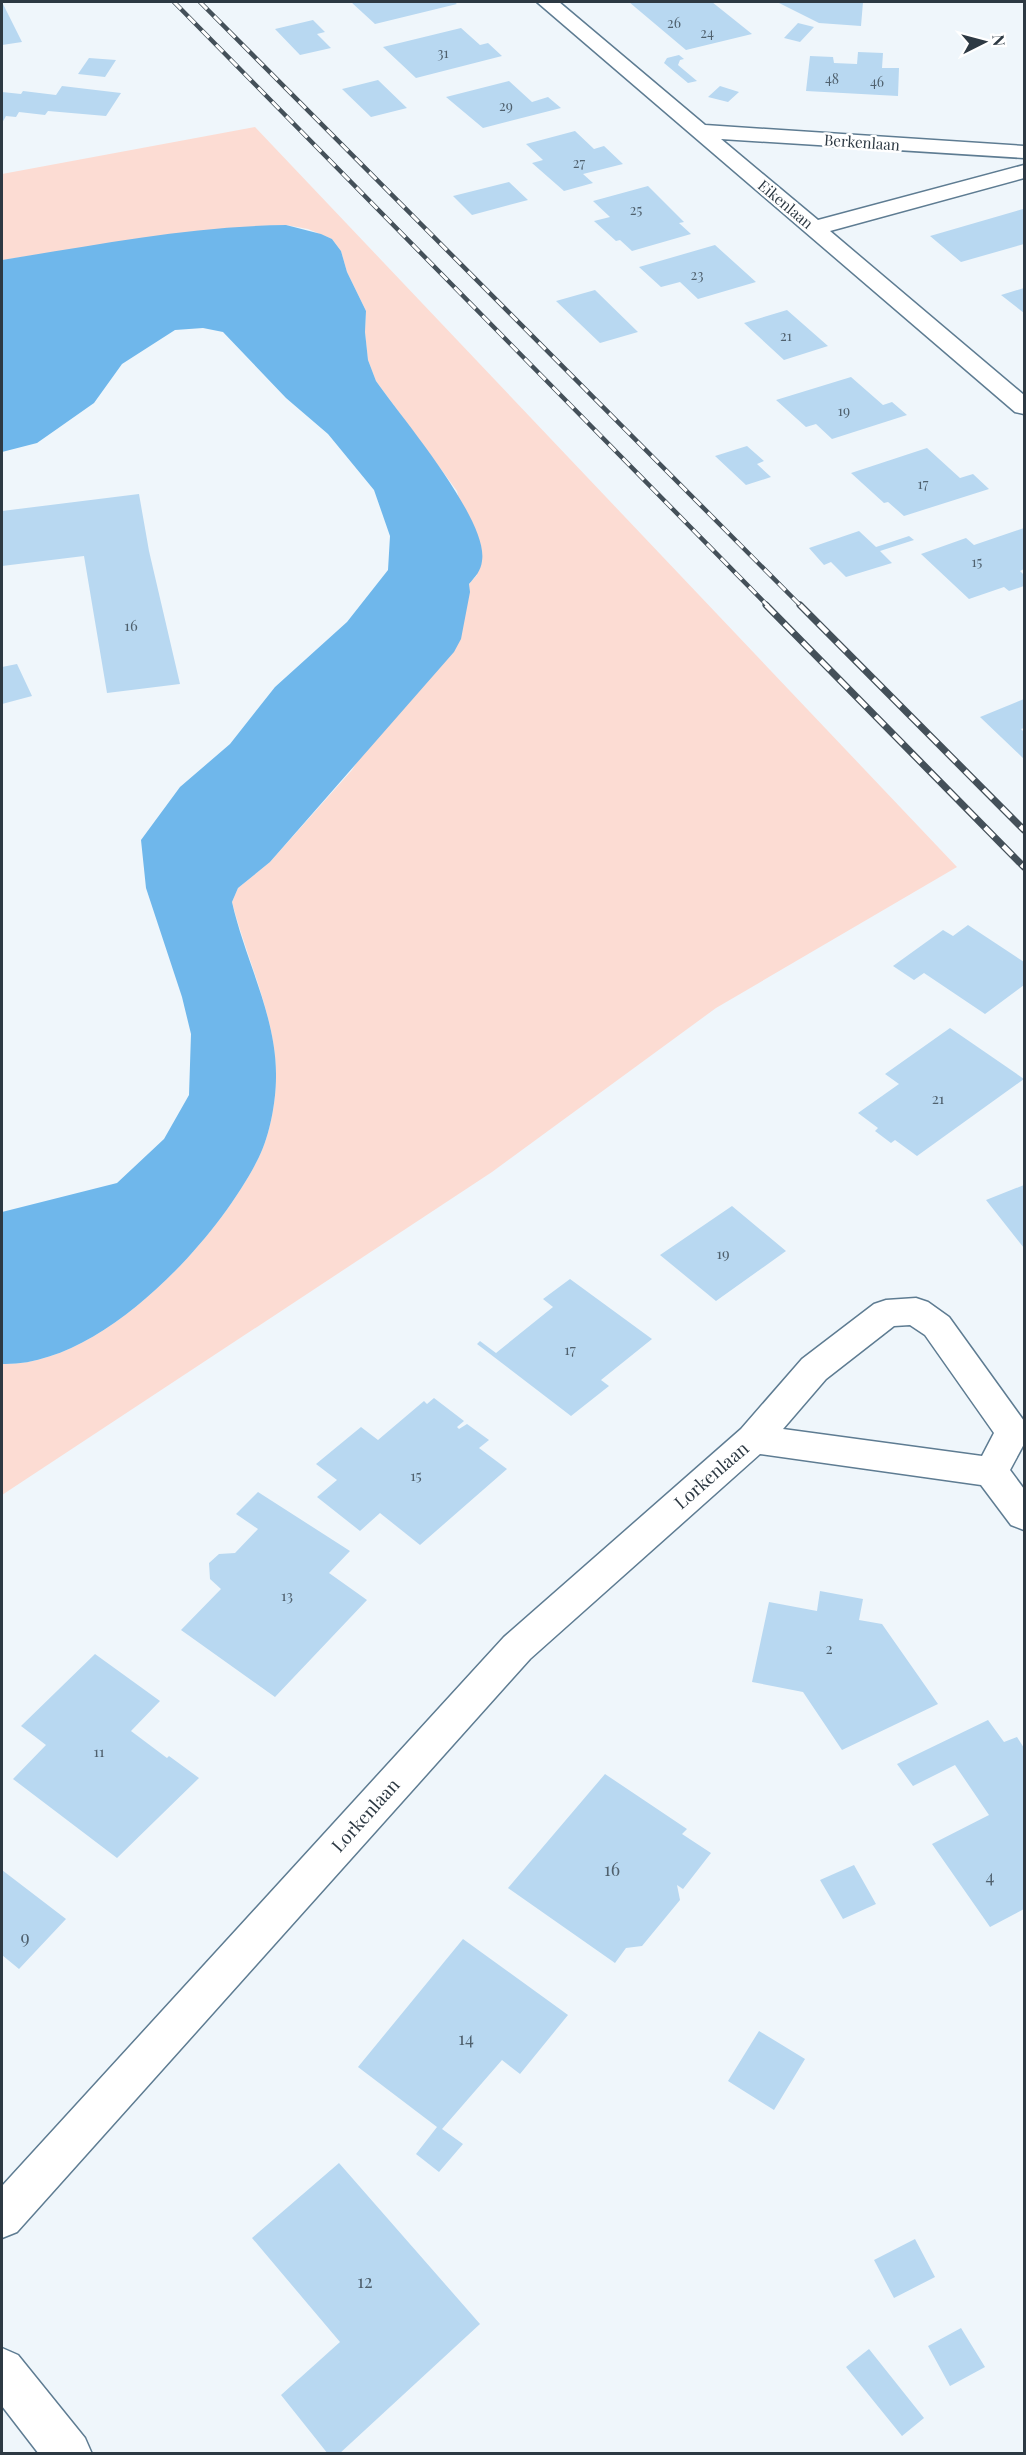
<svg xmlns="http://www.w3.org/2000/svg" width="1026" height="2455" font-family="'Playfair Display',serif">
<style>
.green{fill:#fcdcd3}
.water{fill:#6fb7eb}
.building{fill:#b8d8f1}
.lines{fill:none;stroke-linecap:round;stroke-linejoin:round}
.minor-casing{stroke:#5e7c92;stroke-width:3}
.minor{fill:#fff;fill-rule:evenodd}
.rail-far1-casing{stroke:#445059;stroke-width:4.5}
.rail-casing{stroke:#445059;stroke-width:7}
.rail-far1{stroke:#fff;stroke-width:3;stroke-dasharray:10;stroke-linecap:butt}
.rail{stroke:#fff;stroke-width:4.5;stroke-dasharray:13;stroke-linecap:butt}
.labels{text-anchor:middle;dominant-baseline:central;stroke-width:5;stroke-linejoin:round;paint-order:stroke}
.far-number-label{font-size:14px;fill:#50616e}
.far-street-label{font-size:15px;fill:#2d3943;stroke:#fff}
.number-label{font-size:15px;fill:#50616e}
.street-label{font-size:18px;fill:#2d3943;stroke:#fff}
.near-number-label{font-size:18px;fill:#50616e}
</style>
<rect width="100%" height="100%" fill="#eff6fb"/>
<path class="green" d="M255,127L957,867L716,1008L492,1172L2,1495V1364C101,1367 218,1240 259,1157C270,1135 276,1101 276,1077C277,1020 246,957 232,902L238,888L270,862L352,770L469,584L477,575L457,491L376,381L368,360L365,332L366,311L347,272L341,251L332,239L308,229L286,225L261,226L176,234L2,260V174Z"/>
<path class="water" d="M286,225L321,234L332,239L341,251L347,272L366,311L365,332L368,360L376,381C401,417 489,520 482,561C481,571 475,577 469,584L470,592L461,639L454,652L270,862L238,888L232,902C245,960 277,1017 276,1077C276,1101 270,1135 259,1157C218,1240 101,1367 2,1364V1212L117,1183L164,1139L189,1095L191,1034L182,997L146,888L141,840L180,787L230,744L275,687L347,622L388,570L390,536L374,490L328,434L286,398L223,332L203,328L175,330L122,364L94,403L57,429L37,443L2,452V260C95,245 191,226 286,225Z"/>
<path class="building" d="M351,2H454L457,4L375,24Z
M629,2H712L752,34L686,50Z
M777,2H863L861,26L819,23Z
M2,4H3L22,42L2,45Z
M313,20L325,32L317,34L331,48L300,55L275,29Z
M798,23L814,27L800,42L784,38Z
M461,28L480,45L488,43L502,56L416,78L383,47Z
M858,52L883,53L882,68H899L898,96L806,91L810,56L833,57L834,63L857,64Z
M679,55L684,59L680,60L678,65L697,81L688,83L664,63L667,58Z
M89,58L116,60L105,77L78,74Z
M378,80L407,108L371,117L342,89Z
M509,81L532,102L548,97L561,108L483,128L446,97Z
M62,86L121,93L106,116L48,111L45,115L19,112L16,117L6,116L2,123V92L21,94L23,91L56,95Z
M720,86L739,92L728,102L708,97Z
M575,131L594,149L604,146L623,164L583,174L593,183L564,191L532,163L543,160L526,144Z
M509,182L528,200L472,215L453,196Z
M648,186L684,222L679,223L691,234L632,251L620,240L616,241L594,221L610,217L593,201Z
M1023,209L1024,244L961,262L930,236Z
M715,245L756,282L698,299L680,282L661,287L639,267Z
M1024,288V313L1001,295Z
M595,290L638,332L600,343L556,301Z
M787,310L828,346L784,360L744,323Z
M851,377L883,405L892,402L907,415L832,439L816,424L806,427L776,400Z
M747,446L764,461L757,464L771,477L746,485L715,456Z
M927,448L960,478L973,474L989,489L904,516L888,502L884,503L851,473Z
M139,494L149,551L180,684L107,693L84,556L2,566V511Z
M1024,528V569L1020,571L1024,575V586L1009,591L1004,587L969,599L921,554L966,538L974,545Z
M859,531L876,547L909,536L914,540L880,551L892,563L846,577L831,562L824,565L809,548Z
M17,664L32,696L2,704V667Z
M1024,699V728L1021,729L1024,732V759L980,717Z
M968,925L1024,962V985L985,1014L924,973L914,980L893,966L943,930L953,936Z
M950,1028L1024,1079L917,1156L895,1140L891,1143L875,1131L878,1128L858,1113L899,1084L885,1074Z
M1024,1185V1248L986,1200Z
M732,1206L786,1251L716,1301L660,1255Z
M570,1279L652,1339L601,1380L609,1386L571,1416L477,1344L480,1341L496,1353L553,1307L543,1299Z
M434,1398L464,1421L457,1427L459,1429L467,1424L489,1440L479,1448L507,1469L420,1545L380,1513L360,1531L317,1497L337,1480L316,1464L361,1427L378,1440L424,1401L427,1404Z
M258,1492L350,1551L329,1573L367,1600L275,1697L181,1630L221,1589L210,1579L209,1563L219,1554L235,1553L258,1529L236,1514Z
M820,1591L863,1599L859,1620L882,1624L938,1704L842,1750L803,1692L752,1682L769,1602L817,1611Z
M95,1654L160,1701L131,1731L167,1758L169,1756L199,1778L117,1858L13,1779L46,1745L21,1726Z
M988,1720L1004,1742L1017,1737L1024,1748V1909L990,1927L932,1844L989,1815L955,1765L913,1786L897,1764Z
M605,1774L687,1829L682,1834L711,1853L683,1889L677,1885L680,1900L642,1946L626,1948L615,1963L508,1888Z
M854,1865L876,1904L843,1919L820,1880Z
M2,1870L66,1919L19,1969L2,1955Z
M463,1939L568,2015L520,2074L502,2060L442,2129L463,2144L439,2172L416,2154L437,2127L358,2067Z
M759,2031L805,2059L774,2110L728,2081Z
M339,2163L480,2324L339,2454H328L281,2395L340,2342L252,2238Z
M915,2239L935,2277L894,2298L874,2260Z
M961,2328L985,2367L950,2386L928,2346Z
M869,2349L924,2418L902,2436L846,2367Z"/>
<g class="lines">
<defs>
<path id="minor" d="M537,2H559L705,125L1024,146V158L721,139L818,220L1024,165V178L830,231L1024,395V414L1015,412Z
M916,1298L928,1302L949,1317L1024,1421V1444L1010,1470L1024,1489V1530L1011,1525L981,1485L760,1454L530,1659L17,2232L2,2238V2186L504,1637L741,1429L802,1359L874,1304L886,1300ZM910,1325L925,1335L994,1433L982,1456L783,1429L826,1379L894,1326Z
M2,2348L18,2355L85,2438L92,2454H39L2,2406Z"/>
</defs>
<use href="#minor" class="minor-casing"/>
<use href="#minor" class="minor"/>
<defs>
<path id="rail-far1" d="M174,2L768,606
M200,2L801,606"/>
<path id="rail" d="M766,605L1024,867
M800,605L1024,830"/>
</defs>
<use href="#rail-far1" class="rail-far1-casing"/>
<use href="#rail" class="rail-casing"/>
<use href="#rail-far1" class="rail-far1"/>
<use href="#rail" class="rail"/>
</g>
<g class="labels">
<g class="far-number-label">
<text x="674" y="22">26</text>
<text x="707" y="32">24</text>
<text x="443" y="52">31</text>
<text x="832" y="78">48</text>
<text x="877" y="81">46</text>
<text x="506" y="105">29</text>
<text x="579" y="162">27</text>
<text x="636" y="209">25</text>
<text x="697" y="274">23</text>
<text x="786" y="335">21</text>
<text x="844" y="410">19</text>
<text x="923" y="483">17</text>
<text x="977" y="561">15</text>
</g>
<g class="far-street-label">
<text transform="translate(862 142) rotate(4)">Berkenlaan</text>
<text transform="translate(786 204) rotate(40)">Eikenlaan</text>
</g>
<g class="number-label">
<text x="131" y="625">16</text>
<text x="938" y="1098">21</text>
<text x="723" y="1253">19</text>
<text x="570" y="1349">17</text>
<text x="416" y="1475">15</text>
<text x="287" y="1595">13</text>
<text x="829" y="1648">2</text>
<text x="99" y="1751">11</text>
</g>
<g class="street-label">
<text transform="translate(711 1475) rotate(-41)">Lorkenlaan</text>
<text transform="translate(365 1815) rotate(-48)">Lorkenlaan</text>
</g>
<g class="near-number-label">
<text x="612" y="1869">16</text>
<text x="990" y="1876">4</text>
<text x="25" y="1937">9</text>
<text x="466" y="2038">14</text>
<text x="365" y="2281">12</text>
</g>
</g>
<rect width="1026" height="2455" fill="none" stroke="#2d3943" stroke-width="6"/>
<g transform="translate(984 42) rotate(84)" stroke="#ffffff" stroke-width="4.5" paint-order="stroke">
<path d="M0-4.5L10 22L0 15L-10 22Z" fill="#2d3943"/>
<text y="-9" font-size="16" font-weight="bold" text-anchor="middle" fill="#2d3943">N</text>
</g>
</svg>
